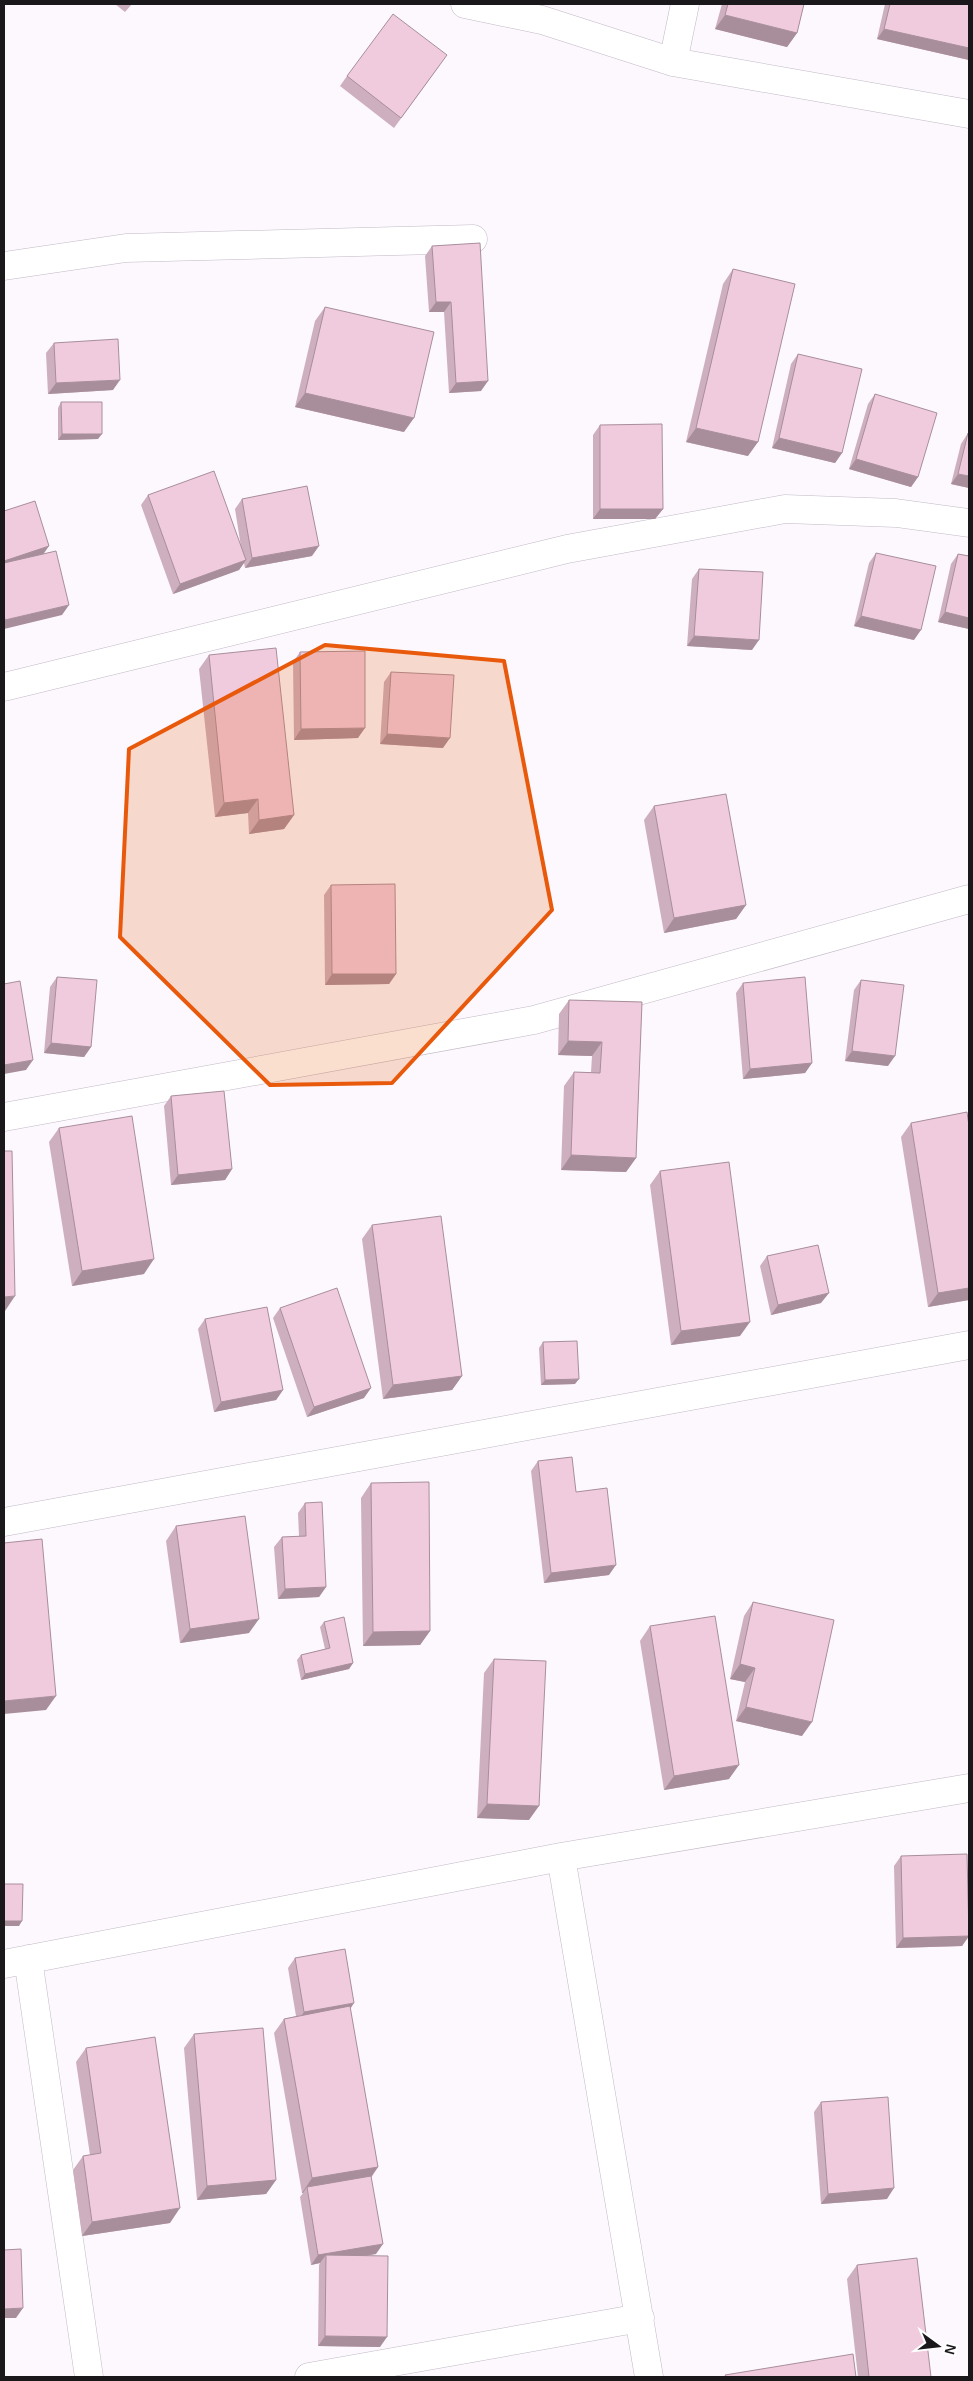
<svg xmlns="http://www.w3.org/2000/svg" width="973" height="2381" font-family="Helvetica,sans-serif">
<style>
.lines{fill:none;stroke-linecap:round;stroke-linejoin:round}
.street-casing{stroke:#c2b9c6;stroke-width:29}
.street{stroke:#fff;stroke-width:28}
.wall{fill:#ceafbf}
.shaded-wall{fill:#a88e9b}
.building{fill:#f0cbde;stroke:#a88e9b}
.marked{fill:#e8590c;fill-opacity:0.2;stroke:#e8590c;stroke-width:4;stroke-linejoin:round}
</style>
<rect width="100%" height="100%" fill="#fcf8fd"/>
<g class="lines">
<defs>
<path id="street" d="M465,4L542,20L673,62L969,114
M673,62L685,4
M4,266L126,248L473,239
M4,687L567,549L785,509L896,513L969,523
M4,1117L534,1020L969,899
M4,1522L969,1345
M561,1857L649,2377
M28,1959L89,2377
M4,1964L561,1857L969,1788
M309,2377L640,2318"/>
</defs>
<use href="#street" class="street-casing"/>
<use href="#street" class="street"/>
</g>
<path class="wall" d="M115,4H132L125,12Z
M722,4H804L797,33L787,47L715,29Z
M885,4H969V60L877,39Z
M440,65L394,128L340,86L347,76Z
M432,246L481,391L449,393L444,312H429L425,256Z
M733,269L748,456L686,442L723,284Z
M325,307L404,432L295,407L315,321Z
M54,343L113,390L48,394L46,353Z
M798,354L842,453L835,463L772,448L791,364Z
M875,394L918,477L911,487L849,469L868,404Z
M61,402L98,439L58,440V408Z
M600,425L663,509L655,519H593V435Z
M968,433L969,488L951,484L961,444Z
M148,495L241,547L235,509L242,499L312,556L245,568L244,563L239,570L173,594L141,505Z
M876,553L914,640L854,626L869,563Z
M958,554L969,556V629L938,622L951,564Z
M699,569L752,650L687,646L692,579Z
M300,652L358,738L294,740L293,662Z
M209,655L294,815L284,829L249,834L248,813L215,817L199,669Z
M391,672L443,748L380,744L384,682Z
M654,806L746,905L736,919L664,933L644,820Z
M331,885L396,974L389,984L325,985L324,895Z
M57,977L91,1047L84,1057L44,1053L50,987Z
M861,980L888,1066L845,1061L854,990Z
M743,983L812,1063L805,1073L743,1079L736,993Z
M569,1000L642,1002L636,1158L626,1172L561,1170L564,1086L574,1072H591L592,1056L558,1055L559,1014Z
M171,1096L232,1169L225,1180L171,1185L164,1106Z
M911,1123L969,1300L928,1307L901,1137Z
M59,1128L144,1274L72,1286L49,1142Z
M660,1171L740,1336L671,1345L650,1185Z
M372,1225L462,1376L452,1390L383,1399L362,1239Z
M767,1256L821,1303L771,1315L760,1266Z
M280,1308L364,1398L307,1417L273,1318Z
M205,1319L283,1390L276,1400L214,1412L198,1329Z
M543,1342L575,1384L541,1385L539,1348Z
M538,1461L609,1575L544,1583L531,1471Z
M371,1483L430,1631L420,1645L363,1646L361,1498Z
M305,1503L326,1587L319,1597L278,1599L274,1547L282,1537L299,1536L298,1513Z
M176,1526L249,1633L180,1643L166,1541Z
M753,1602L802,1736L736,1721L745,1682L730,1679L744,1616Z
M324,1622L353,1663L349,1669L301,1680L297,1660L301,1655L325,1649L320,1627Z
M650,1626L729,1779L664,1790L640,1641Z
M494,1659L529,1820L477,1818L484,1673Z
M901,1856L969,1936L962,1946L896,1948L894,1866Z
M295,1958L350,2008L378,2167L371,2178L376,2254L368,2255L380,2347L318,2346L319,2265L320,2263L311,2265L300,2197L303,2193H302L274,2033L284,2019L296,2016L288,1968Z
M194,2034L276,2180L266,2194L197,2200L184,2048Z
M86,2048L170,2223L82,2236L73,2170L83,2156L90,2155L76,2062Z
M821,2102L887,2199L821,2204L814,2112Z
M857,2265L931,2377H858L847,2279Z"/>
<path class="shaded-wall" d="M725,15L797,33L787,47L715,29Z
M884,29L969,48V60L877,39Z
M436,302H451L444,312H429Z
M120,380L113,390L48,394L56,383Z
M488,381L481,391L449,393L456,383Z
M305,393L414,418L404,432L295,407Z
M696,428L758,442L748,456L686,442Z
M62,434H102L98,439L58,440Z
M779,438L842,453L835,463L772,448Z
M856,459L918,477L911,487L849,469Z
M958,474L969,476V488L951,484Z
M600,509H663L655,519H593Z
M49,546L42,556L4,569V561Z
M319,546L312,556L245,568L252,558Z
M246,560L239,570L173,594L180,584Z
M69,605L62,615L4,629V622L5,620Z
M945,612L969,618V629L938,622Z
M861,616L921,630L914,640L854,626Z
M694,636L759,640L752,650L687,646Z
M365,728L358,738L294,740L301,729Z
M387,734L450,738L443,748L380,744Z
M258,799L248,813L215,817L224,803Z
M294,815L284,829L249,834L259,820Z
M746,905L736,919L664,933L674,918Z
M332,974H396L389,984L325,985Z
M568,1041L602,1042L592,1056L558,1055Z
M51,1043L91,1047L84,1057L44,1053Z
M852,1051L895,1056L888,1066L845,1061Z
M33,1060L26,1070L4,1074V1065Z
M812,1063L805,1073L743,1079L750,1069Z
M571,1155L636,1158L626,1172L561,1170Z
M232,1169L225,1180L171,1185L178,1175Z
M154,1259L144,1274L72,1286L82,1271Z
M969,1288V1300L928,1307L938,1293Z
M829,1293L821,1303L771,1315L778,1305Z
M15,1296L5,1311H4V1297Z
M750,1322L740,1336L671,1345L681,1331Z
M462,1376L452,1390L383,1399L393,1385Z
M579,1379L575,1384L541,1385L545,1380Z
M371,1388L364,1398L307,1417L314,1407Z
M283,1390L276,1400L214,1412L221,1402Z
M616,1565L609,1575L544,1583L551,1573Z
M326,1587L319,1597L278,1599L285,1589Z
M259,1619L249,1633L180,1643L190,1629Z
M430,1631L420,1645L363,1646L373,1632Z
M353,1663L349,1669L301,1680L305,1674Z
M740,1664L755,1668L745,1682L730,1679Z
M56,1696L46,1710L4,1714V1701Z
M746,1707L812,1722L802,1736L736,1721Z
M739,1765L729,1779L664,1790L674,1776Z
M487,1804L539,1806L529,1820L477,1818Z
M4,1921H22L19,1926H4Z
M969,1936L962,1946L896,1948L903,1938Z
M354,2003L347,2014L297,2022L304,2012Z
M378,2167L368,2181L307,2187L303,2193H302L312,2178Z
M276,2180L266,2194L197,2200L207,2186Z
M894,2188L887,2199L821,2204L828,2194Z
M180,2208L170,2223L82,2236L92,2222Z
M383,2244L376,2254L326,2262V2255L320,2263L311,2265L318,2255Z
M23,2308L16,2318H4V2309Z
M325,2336L387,2337L380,2347L318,2346Z"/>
<path class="building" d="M728,4H804L797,33L725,15Z
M890,4H969V48L884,29Z
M393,14L447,55L401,118L347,76Z
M480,243L488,381L456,383L451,302H436L432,246Z
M733,269L795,284L758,442L696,428Z
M325,307L434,332L414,418L305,393Z
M118,339L120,380L56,383L54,343Z
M798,354L862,369L842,453L779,438Z
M875,394L937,413L918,477L856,459Z
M61,402H102V434H62Z
M662,424L663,509H600V425Z
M968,433L969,434V476L958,474Z
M214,471L246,560L180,584L148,495Z
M307,486L319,546L252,558L242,499Z
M35,501L49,546L4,561V511Z
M56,551L69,605L5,620L4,614V563Z
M876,553L936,566L921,630L861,616Z
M958,554L969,556V618L945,612Z
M699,569L763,572L759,640L694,636Z
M276,648L294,815L259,820L258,799L224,803L209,655Z
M365,651V728L301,729L300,652Z
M391,672L454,675L450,738L387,734Z
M726,794L746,905L674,918L654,806Z
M395,884L396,974H332L331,885Z
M57,977L97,980L91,1047L51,1043Z
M805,977L812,1063L750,1069L743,983Z
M861,980L904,985L895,1056L852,1051Z
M20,981L33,1060L4,1065V984Z
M569,1000L642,1002L636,1158L571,1155L574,1072L600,1073L602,1042L568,1041Z
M224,1091L232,1169L178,1175L171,1096Z
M967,1112L969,1126V1288L938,1293L911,1123Z
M132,1116L154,1259L82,1271L59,1128Z
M4,1151H12L15,1296L4,1297Z
M729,1162L750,1322L681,1331L660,1171Z
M441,1216L462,1376L393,1385L372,1225Z
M818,1245L829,1293L778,1305L767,1256Z
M337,1288L371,1388L314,1407L280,1308Z
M267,1307L283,1390L221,1402L205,1319Z
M577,1341L579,1379L545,1380L543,1342Z
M572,1457L576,1492L607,1488L616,1565L551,1573L538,1461Z
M429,1482L430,1631L373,1632L371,1483Z
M322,1502L326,1587L285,1589L282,1537L306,1536L305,1503Z
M245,1516L259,1619L190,1629L176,1526Z
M42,1539L56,1696L4,1701V1543Z
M753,1602L834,1620L812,1722L746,1707L755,1668L740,1664Z
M715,1616L739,1765L674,1776L650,1626Z
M344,1617L353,1663L305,1674L301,1655L330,1648L324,1622Z
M494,1659L546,1661L539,1806L487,1804Z
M967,1854L969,1936L903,1938L901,1856Z
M4,1884H23L22,1921H4Z
M345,1949L354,2003L304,2012L295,1958Z
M350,2006L378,2167L312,2178L284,2019Z
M263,2028L276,2180L207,2186L194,2034Z
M155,2037L180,2208L92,2222L83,2156L101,2153L86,2048Z
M888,2097L894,2188L828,2194L821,2102Z
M371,2176L383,2244L318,2255L307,2187Z
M21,2249L23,2308L4,2309V2250Z
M326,2255L388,2256L387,2337L325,2336Z
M917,2258L931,2377H869L857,2265Z
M853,2354L856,2377H726L725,2375Z"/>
<path class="marked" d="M325,645L504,661L552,910L392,1083L270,1085L120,937L129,749Z"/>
<rect width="973" height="2381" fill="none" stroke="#1b181c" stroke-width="10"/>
<g transform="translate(938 2346) rotate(105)" stroke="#ffffff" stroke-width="4" paint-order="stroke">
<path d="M0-4L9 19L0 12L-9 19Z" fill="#1b181c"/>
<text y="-8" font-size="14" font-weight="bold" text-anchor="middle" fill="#1b181c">N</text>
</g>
</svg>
